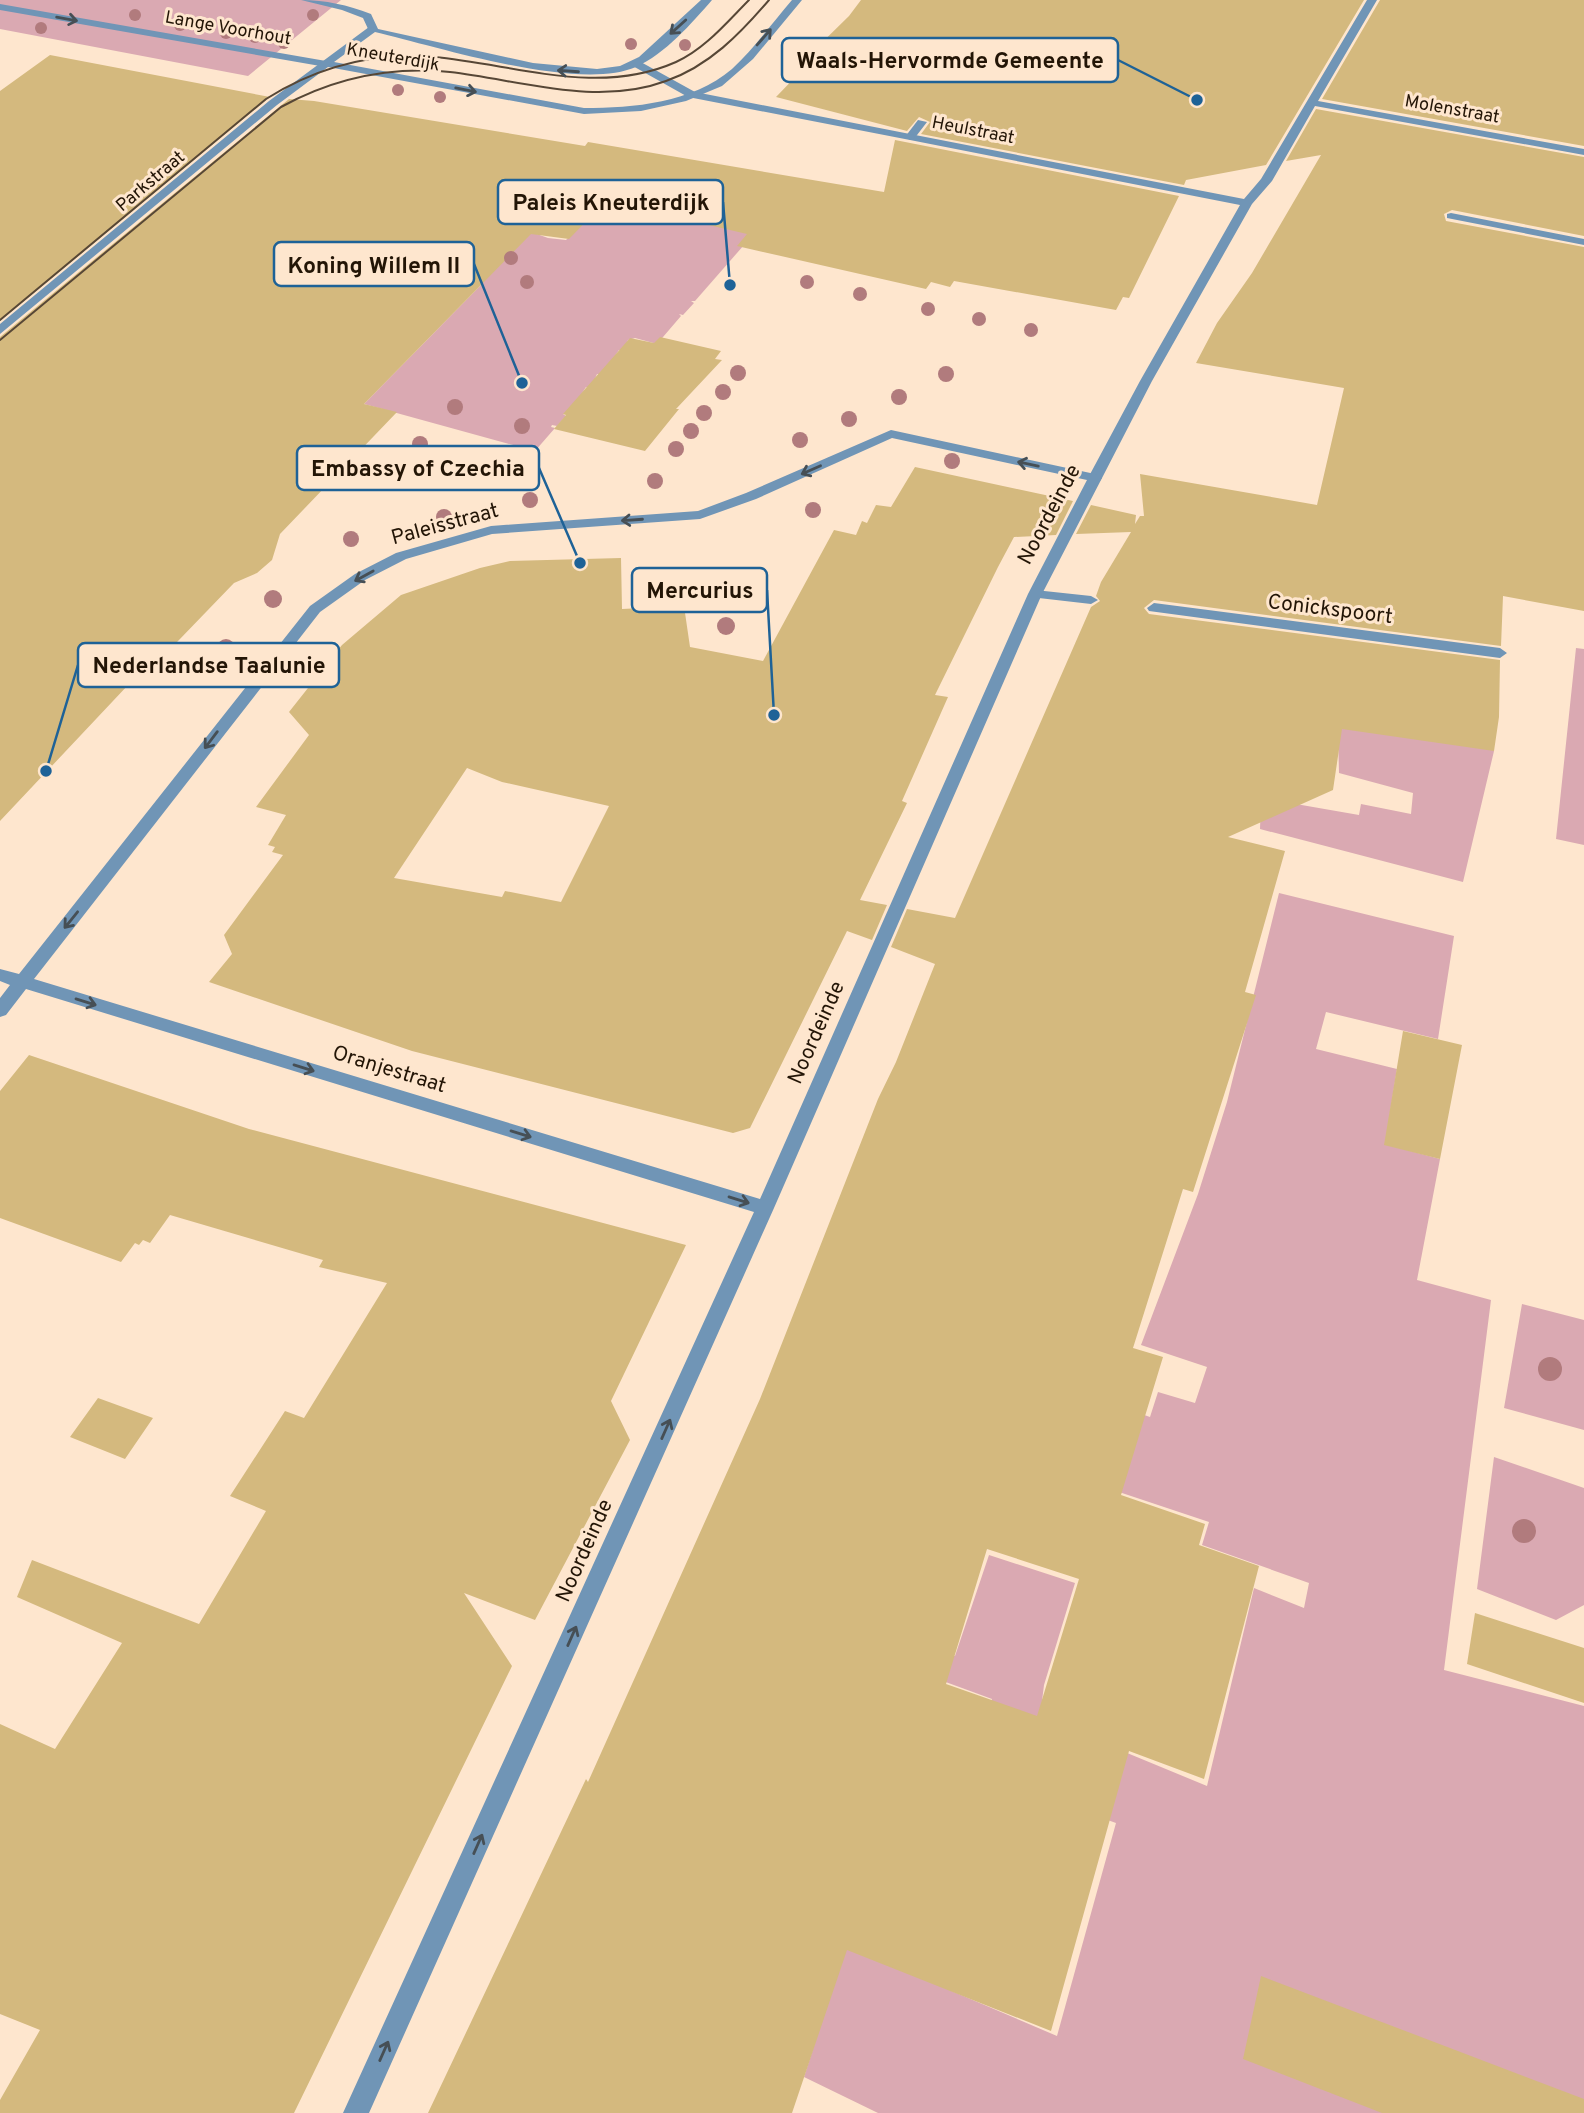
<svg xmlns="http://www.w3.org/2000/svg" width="1584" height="2113" font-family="Overpass,sans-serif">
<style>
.green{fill:#daa9b2}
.building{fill:#d4b97e;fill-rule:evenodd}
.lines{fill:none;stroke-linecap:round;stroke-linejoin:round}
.service{fill:#7095b6;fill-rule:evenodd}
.pedestrian{fill:#7095b6;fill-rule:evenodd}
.minor{fill:#7095b6;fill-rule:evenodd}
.tertiary{fill:#7095b6;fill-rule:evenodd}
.tram{stroke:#574736;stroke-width:2}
.tree{fill:#b17b7d}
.oneway{stroke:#464f55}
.labels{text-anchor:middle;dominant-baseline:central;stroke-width:6;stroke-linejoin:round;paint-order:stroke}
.far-street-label{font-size:18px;fill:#231506;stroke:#fee6ce}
.street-label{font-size:21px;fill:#231506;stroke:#fee6ce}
.leader{fill:none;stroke:#1e6297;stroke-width:2.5}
.callout-dot{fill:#1e6297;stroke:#fee6ce;stroke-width:2.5}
.callout{fill:#fee6ce;stroke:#1e6297;stroke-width:2.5}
.callout-label{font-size:23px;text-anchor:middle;font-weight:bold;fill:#231506}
</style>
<rect width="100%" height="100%" fill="#fee6ce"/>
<path class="green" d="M0,0H341L248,76L0,29Z
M610,196L690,221L758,229L695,301H691L694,303L683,315L679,314L681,316L657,344L635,338L628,340L624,351L619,350L602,375L597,374L591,388L586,387L569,413L563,414L566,416L557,426L552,425L551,427L555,428L535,451L364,404L481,285L500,221L548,238L566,240Z
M1349,647L1494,751L1463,882L1260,829L1261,798L1359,815L1361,804L1411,814L1413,793L1339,773L1338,730Z
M1576,648L1584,649V845L1556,839Z
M1279,893L1454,936L1438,1039L1326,1012L1316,1049L1397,1069L1385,1144L1440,1159L1417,1280L1491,1300L1444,1670L1584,1706V2113H878L804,2077L846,1946L1057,2036L1116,1823L968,1770L992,1699L853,1648L860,1628L955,1656L989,1555L1075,1583L1044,1685L1040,1717L1207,1786L1254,1588L1304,1608L1309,1583L1202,1545L1209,1522L1092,1483L1069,1389L1150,1417L1158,1392L1195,1403L1207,1367L1141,1345L1198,1194L1227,1102Z
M1522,1304L1584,1320V1430L1504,1408Z
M1494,1457L1584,1488V1605L1556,1620L1477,1589Z"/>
<path class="building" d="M861,0H1364L1266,165L1186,180L1184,185L921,134L930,122L919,117L907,131L776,97L803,69L796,68L849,16Z
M1380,0H1584V146L1322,99Z
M50,55L270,97L0,321V91Z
M289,99L314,101L585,146L588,142L884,192L895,140L1179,196L1129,298L1123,297L1116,310L954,281L950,287L931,282L926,289L737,246L747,234L606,201L569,239L531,234L364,404L397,412L280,534L272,560L257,573L234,583L151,669L145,667L0,821V337Z
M1316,109L1584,157V236L1452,210L1444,214L1446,221L1584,247V611L1503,596L1501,646L1154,600L1144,608L1149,614L1500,660L1499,717L1494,751L1342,729L1333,790L1228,837L1285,851L1245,992L1256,995L1193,1192L1183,1189L1133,1348L1163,1357L1121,1495L1205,1524L1199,1545L1259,1566L1204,1779L1129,1751L1051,2031L847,1950L792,2113H428L586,1779L588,1782L760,1399L878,1099L896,1062L935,964L891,947L907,909L955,918L1091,607L1100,601L1096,596L1101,582L1131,532L1076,534L1091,505L1136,515L1135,524L1140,516H1144L1140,474L1317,505L1344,388L1196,363L1217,323L1252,273L1321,155L1286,161ZM987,1549L1079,1579L1037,1716L946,1684Z
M660,337L721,351L715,359L722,360L676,409H679L645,451L554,429L566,415L563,414L630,338L654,343Z
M915,467L1073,501L1056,535L1014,537L998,567L935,695L948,697L902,801L907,803L860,900L887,905L872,940L847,931L750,1128L733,1133L412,1051L209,982L232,954L224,935L283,855L272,852L275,847L268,845L286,815L256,807L309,735L289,712L342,645L401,595L480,568L510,561L621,558L622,609L684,606L690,647L763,661L834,530L856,535L862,521L867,523L876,505L891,507ZM467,768L502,782L609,806L561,902L505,891L502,897L394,878Z
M1403,1031L1462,1045L1440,1159L1384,1145Z
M29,1055L249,1129L686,1245L611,1401L630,1440L535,1620L464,1593L512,1666L294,2113H0V2100L40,2030L0,2014V1724L55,1749L122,1643L17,1597L32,1560L199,1624L266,1511L230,1496L285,1411L304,1418L387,1283L319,1267L323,1260L170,1215L150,1243L143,1240L139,1245L135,1243L121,1262L0,1218V1091Z
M98,1398L153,1418L125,1459L70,1437Z
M1475,1613L1584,1648V1703L1467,1664Z
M1261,1976L1584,2099V2113H1382L1243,2059Z"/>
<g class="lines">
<path class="service" d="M918,120L927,122L914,139H906L905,137Z
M1451,213L1584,239V245L1447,218V214Z
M1035,590L1091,596L1098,600L1091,604L1030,597V591Z
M1154,603L1500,648L1507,653L1500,658L1149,611L1147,608Z"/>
<path class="pedestrian" d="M1367,0H1377L1318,101L1584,149V155L1315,106L1272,181L1252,204L1152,381L1102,478L1100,481H1090L1088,478L1140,381L1240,205L910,140L905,137L910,134L1244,199L1261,179Z"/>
<path class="minor" d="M301,0C326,0 347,5 371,14L378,29L369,31L363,18L342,10Z
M0,4L326,61L331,64L326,67L0,10Z
M631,61H639L695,92L910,134L915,137L910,140L688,97L631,65Z
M891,430L1095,474L1102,478L1042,594L774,1208L369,2113H343L754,1212L26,989L6,1015L0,1017V998L10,985L0,981V969L19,974L310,606L355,574L396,553L491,526L698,511L746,493ZM892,438L1087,480L1028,594L760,1199L34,979L320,612L365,580L406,559L492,534L700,519L756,499Z"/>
<path class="tertiary" d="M701,0H712C692,23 665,54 636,67C578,92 439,47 375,32L334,62L584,108C634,108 692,103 732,69C754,49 772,23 792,0H802L753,59L722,86L686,101L641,111L584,114L328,67L277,105L0,334V324L269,101L369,27L533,63L597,69L620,66L639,57Z"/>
<path class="tram" d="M0,320L266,99C317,67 373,52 434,57C514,64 597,97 676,62C705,49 727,22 749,0
M0,340L281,107C334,78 389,66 450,72C520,80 596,107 666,81C709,66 740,34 769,0"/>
</g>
<g class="tree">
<circle cx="135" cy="15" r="6"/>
<circle cx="313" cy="15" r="6"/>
<circle cx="180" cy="25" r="6"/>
<circle cx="41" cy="28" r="6"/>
<circle cx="226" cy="33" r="6"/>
<circle cx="255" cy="37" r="6"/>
<circle cx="284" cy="43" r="6"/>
<circle cx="631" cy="44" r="6"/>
<circle cx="685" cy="45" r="6"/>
<circle cx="398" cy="90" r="6"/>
<circle cx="440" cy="97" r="6"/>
<circle cx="511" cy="258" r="7"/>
<circle cx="527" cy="282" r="7"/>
<circle cx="807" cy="282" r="7"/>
<circle cx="860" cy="294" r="7"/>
<circle cx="928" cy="309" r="7"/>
<circle cx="979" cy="319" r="7"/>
<circle cx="1031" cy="330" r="7"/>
<circle cx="738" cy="373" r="8"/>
<circle cx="946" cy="374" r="8"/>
<circle cx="723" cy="392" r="8"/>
<circle cx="899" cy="397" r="8"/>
<circle cx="455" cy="407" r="8"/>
<circle cx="704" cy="413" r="8"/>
<circle cx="849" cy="419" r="8"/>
<circle cx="522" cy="426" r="8"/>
<circle cx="691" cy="431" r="8"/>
<circle cx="800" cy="440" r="8"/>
<circle cx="420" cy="444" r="8"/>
<circle cx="676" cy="449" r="8"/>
<circle cx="952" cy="461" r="8"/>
<circle cx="655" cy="481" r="8"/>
<circle cx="530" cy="500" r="8"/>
<circle cx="813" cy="510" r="8"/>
<circle cx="444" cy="517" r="8"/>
<circle cx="351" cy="539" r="8"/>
<circle cx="273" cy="599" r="9"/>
<circle cx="726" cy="626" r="9"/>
<circle cx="226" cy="648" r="9"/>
<circle cx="1550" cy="1369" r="12"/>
<circle cx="1524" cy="1531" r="12"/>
</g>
<defs><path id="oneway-shaft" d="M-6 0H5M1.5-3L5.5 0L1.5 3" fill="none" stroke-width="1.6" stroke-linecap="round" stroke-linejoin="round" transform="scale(1.75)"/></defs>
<g class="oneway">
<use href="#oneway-shaft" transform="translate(67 19) rotate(10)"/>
<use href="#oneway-shaft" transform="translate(678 27) rotate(138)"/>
<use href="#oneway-shaft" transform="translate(764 37) rotate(-49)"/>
<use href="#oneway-shaft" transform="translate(568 71) rotate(-176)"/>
<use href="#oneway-shaft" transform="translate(466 90) rotate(11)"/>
<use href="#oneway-shaft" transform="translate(1028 464) rotate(-168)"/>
<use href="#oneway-shaft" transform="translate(811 470) rotate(156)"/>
<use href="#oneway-shaft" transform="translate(632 520) rotate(176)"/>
<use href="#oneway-shaft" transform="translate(364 576) rotate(151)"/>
<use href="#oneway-shaft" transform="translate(211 740) rotate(127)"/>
<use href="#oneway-shaft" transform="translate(71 920) rotate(129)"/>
<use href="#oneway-shaft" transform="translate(86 1002) rotate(17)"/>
<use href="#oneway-shaft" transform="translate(304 1068) rotate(17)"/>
<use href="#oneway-shaft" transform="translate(521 1134) rotate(17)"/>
<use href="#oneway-shaft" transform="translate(739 1200) rotate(17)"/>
<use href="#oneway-shaft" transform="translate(666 1429) rotate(-66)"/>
<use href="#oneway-shaft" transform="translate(572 1636) rotate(-66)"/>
<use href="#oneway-shaft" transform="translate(478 1844) rotate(-66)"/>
<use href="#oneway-shaft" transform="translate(384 2051) rotate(-66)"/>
</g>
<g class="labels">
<g class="far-street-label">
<text transform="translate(228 29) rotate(10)">Lange Voorhout</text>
<text transform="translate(393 58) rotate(10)">Kneuterdijk</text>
<text transform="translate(1452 110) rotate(10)">Molenstraat</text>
<text transform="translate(973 131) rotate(11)">Heulstraat</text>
<text transform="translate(151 182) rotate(-40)">Parkstraat</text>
</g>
<g class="street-label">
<text transform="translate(1050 515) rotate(-62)">Noordeinde</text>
<text transform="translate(445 525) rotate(-15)">Paleisstraat</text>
<text transform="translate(1330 610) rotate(7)">Conickspoort</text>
<text transform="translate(817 1033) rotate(-66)">Noordeinde</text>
<text transform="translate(389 1070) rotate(17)">Oranjestraat</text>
<text transform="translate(585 1551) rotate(-66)">Noordeinde</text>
</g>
</g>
<path class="leader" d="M1197 100L1118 60M730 285L723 202M522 383L474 264M580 563L539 468M774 715L767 590M46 771L78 665"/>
<g class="callout-dot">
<circle cx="1197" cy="100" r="7"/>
<circle cx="730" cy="285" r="7"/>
<circle cx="522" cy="383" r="7"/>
<circle cx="580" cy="563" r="7"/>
<circle cx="774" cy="715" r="7"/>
<circle cx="46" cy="771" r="7"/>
</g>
<g class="callout">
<rect x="782" y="38" width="336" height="44" rx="7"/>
<rect x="498" y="180" width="225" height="44" rx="7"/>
<rect x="274" y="242" width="200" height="44" rx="7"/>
<rect x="297" y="446" width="242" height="44" rx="7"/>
<rect x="632" y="568" width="135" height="44" rx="7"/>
<rect x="78" y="643" width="261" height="44" rx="7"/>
</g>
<g class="callout-label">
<text x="950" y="68">Waals-Hervormde Gemeente</text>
<text x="611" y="210">Paleis Kneuterdijk</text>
<text x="374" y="273">Koning Willem II</text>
<text x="418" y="476">Embassy of Czechia</text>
<text x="700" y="598">Mercurius</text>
<text x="209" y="673">Nederlandse Taalunie</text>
</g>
</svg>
